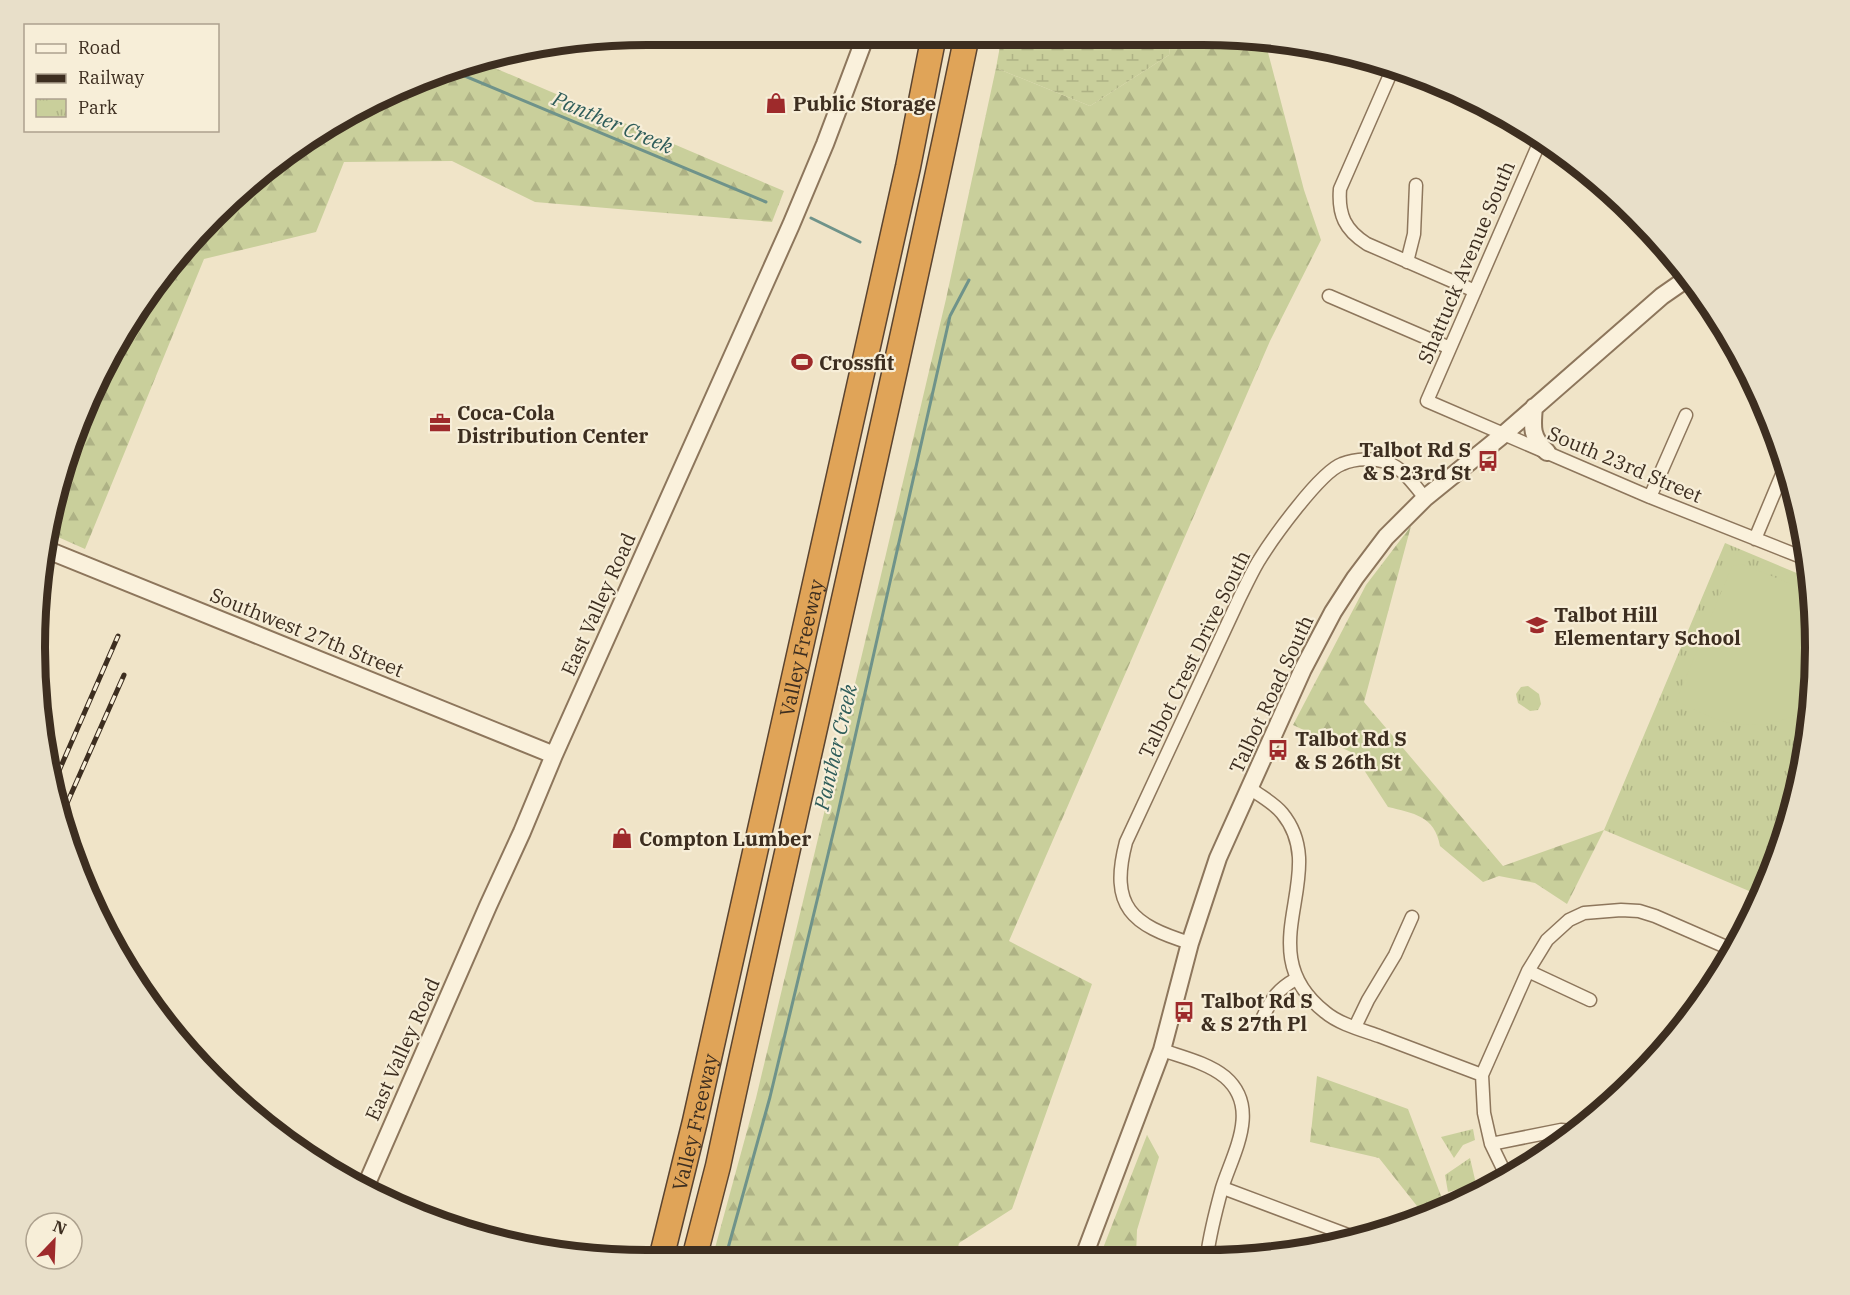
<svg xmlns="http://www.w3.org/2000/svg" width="1850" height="1295" font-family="'IBM Plex Serif',serif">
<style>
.forest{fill:url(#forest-firs)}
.wetland{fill:url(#wetland-marsh)}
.park{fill:url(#park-tufts)}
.pitch{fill:#c9cf9b}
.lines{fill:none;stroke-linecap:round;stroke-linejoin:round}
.stream{stroke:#6f938a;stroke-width:3}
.minor-casing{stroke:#8d765c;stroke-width:15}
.tertiary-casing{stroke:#8d765c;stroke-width:20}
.motorway-casing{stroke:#5b4430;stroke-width:27}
.minor{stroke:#faf1dc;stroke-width:12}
.tertiary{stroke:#faf1dc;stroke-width:16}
.motorway{stroke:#e0a458;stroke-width:24}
.rail-casing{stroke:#3d2e20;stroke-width:5}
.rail{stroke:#f7eed8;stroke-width:3;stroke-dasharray:9;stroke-linecap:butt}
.labels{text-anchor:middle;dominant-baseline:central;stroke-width:4.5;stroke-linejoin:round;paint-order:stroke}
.poi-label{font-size:20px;font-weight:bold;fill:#3d2e20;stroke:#f7eed8;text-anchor:start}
.street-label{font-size:20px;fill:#3d2e20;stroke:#f7eed8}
.water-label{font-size:21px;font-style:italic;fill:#2f5d5a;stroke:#f7eed8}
.rim{fill:none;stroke:#3d2e20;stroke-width:8}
</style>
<defs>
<pattern id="forest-firs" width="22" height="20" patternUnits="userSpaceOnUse" patternTransform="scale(1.5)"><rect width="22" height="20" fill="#c9cf9b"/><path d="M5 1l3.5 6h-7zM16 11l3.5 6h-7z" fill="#aeb285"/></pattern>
<pattern id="wetland-marsh" width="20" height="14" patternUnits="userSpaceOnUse" patternTransform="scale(1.5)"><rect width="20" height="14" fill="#c9cf9b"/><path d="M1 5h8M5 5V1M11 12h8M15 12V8" fill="none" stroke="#aeb285"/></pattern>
<pattern id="park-tufts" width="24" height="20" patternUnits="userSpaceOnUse" patternTransform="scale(1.5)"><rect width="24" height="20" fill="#c9cf9b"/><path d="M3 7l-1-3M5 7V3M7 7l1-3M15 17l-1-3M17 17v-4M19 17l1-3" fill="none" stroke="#aeb285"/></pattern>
</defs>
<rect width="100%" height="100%" fill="#f0e4c8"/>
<path class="forest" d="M1171,35H1203L1265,41L1304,190L1321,240L1270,341L1009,941L1092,984L1012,1209L959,1243L956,1257L712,1259L756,1098L886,554L946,299L996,68L1090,106L1169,55Z
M476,60L784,191L772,222L535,202L452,161L344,162L316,232L204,259L85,549L49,533L81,413L138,307L186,244L307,138L413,81Z
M1411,526L1364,702L1503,866L1604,830L1567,904L1535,883L1499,876L1483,882L1440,846C1435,816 1413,813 1388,807L1353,753L1293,725L1366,585Z
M1317,1076L1408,1109L1446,1209L1420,1220L1417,1206L1379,1158L1310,1142Z
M1147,1135L1159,1157L1137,1230L1136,1256H1100Z"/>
<path class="wetland" d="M1002,35H1171L1169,55L1090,106L996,68Z"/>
<path class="park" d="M1725,543L1811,579L1814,687L1795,806L1761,896L1604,830Z
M1528,686L1539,694L1541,704L1538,710L1530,711L1518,703L1516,694L1521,687Z
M1473,1129L1475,1140L1463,1145L1454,1158L1441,1137Z
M1470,1158L1476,1184L1448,1192L1445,1175Z"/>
<path class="pitch" d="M1742,564L1811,592L1814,687L1811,705C1786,725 1749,730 1719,720C1704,715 1690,707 1676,701L1732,566Z"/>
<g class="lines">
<path class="stream" d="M448,69L766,202
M811,218L860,242
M725,1259L770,1097L837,817L950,316L969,280"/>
<defs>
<path id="minor" d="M1393,68L1340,189C1338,215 1345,230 1367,244L1475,291
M1541,139L1427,401L1650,497L1809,560
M1407,262L1414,234L1416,185
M1329,296L1450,348
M1650,497L1686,415
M1755,539L1786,465
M1250,788C1260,796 1274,803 1282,813C1333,875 1246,950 1325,1012C1339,1024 1362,1030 1379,1036C1413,1049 1448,1062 1482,1075
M1190,943C1132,925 1109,907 1126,842L1239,599C1245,587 1251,574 1258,562C1272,539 1320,472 1342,464C1356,458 1374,458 1388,463C1403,468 1415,486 1425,498
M1528,971L1590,1000
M1263,1017C1272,998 1278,989 1296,979
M1355,1027L1368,1000L1395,955L1412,917
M1162,1050C1182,1057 1208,1063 1225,1077C1261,1108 1233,1153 1222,1188C1216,1210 1210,1233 1207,1256
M1491,1144L1561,1130L1572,1131
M1506,1175L1491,1144L1484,1113L1482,1075L1528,971L1547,940L1569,920L1584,913L1621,910L1639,911L1655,916L1733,950
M1223,1188L1348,1235"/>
<path id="tertiary" d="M1534,407C1532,427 1531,438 1547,452
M45,549L554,755
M364,1190L488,906L522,832L554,755L791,225L825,144L866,35
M1084,1256L1162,1050L1190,943L1218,858L1303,669L1333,612L1355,578L1386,537L1425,498L1504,434L1662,296L1688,278"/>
<g id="motorway">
<path id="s1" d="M661,1259L695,1121L908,167L934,35"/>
<path d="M694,1259L718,1166C799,789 889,413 967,35"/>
</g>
</defs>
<use href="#minor" class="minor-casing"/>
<use href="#tertiary" class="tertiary-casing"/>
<use href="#motorway" class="motorway-casing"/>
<use href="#minor" class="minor"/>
<use href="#tertiary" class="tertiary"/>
<use href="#motorway" class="motorway"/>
<defs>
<path id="rail" d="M52,790L58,773L118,636
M60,819L124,675"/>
</defs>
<use href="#rail" class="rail-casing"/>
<use href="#rail" class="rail"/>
</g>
<defs>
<symbol id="shop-bare" viewBox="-9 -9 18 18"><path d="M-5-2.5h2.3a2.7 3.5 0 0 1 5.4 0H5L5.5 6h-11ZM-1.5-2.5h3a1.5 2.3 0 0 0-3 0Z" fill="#9e2a2b" stroke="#f7eed8" stroke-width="2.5" paint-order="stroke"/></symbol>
<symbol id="stadium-bare" viewBox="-9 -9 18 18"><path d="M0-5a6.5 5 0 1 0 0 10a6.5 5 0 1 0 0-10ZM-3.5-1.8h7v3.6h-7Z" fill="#9e2a2b" stroke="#f7eed8" stroke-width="2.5" paint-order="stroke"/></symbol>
<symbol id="office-bare" viewBox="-9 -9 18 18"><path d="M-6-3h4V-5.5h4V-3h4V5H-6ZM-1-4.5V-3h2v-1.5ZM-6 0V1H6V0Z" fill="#9e2a2b" stroke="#f7eed8" stroke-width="2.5" paint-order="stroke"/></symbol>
<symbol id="bus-bare" viewBox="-9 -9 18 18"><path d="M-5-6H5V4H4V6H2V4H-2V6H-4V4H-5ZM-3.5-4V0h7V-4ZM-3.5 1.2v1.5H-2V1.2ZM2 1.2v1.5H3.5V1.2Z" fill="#9e2a2b" stroke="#f7eed8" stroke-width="2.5" paint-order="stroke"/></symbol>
<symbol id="school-bare" viewBox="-9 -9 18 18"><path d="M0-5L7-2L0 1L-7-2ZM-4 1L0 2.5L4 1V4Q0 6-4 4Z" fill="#9e2a2b" stroke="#f7eed8" stroke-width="2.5" paint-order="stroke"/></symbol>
</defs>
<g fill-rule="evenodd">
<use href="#shop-bare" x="761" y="88" width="30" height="30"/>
<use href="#stadium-bare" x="787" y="347" width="30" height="30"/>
<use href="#office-bare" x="425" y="408" width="30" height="30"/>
<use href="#bus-bare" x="1473" y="446" width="30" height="30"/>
<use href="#school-bare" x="1522" y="610" width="30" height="30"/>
<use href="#bus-bare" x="1263" y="735" width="30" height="30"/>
<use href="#shop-bare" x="607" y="823" width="30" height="30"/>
<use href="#bus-bare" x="1169" y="997" width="30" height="30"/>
</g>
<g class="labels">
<g class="poi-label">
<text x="793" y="103">Public Storage</text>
<text x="819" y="362">Crossfit</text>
<text x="457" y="412">Coca-Cola<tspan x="457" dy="23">Distribution Center</tspan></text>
<text x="1471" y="449" text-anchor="end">Talbot Rd S<tspan x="1471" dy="23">&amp; S 23rd St</tspan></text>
<text x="1554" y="614">Talbot Hill<tspan x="1554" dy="23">Elementary School</tspan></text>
<text x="1295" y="738">Talbot Rd S<tspan x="1295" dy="23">&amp; S 26th St</tspan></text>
<text x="639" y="838">Compton Lumber</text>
<text x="1201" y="1000">Talbot Rd S<tspan x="1201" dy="23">&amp; S 27th Pl</tspan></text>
</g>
<g class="street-label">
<text transform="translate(1466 262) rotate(-67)">Shattuck Avenue South</text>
<text transform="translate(1625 464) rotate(23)">South 23rd Street</text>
<text transform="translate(598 604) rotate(-66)">East Valley Road</text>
<text transform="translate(307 632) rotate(22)">Southwest 27th Street</text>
<text stroke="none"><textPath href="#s1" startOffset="627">Valley Freeway</textPath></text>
<text transform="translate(1194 654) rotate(-64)">Talbot Crest Drive South</text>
<text transform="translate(1271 694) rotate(-65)">Talbot Road South</text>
<text transform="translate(402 1049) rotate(-66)">East Valley Road</text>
<text stroke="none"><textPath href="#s1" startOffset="141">Valley Freeway</textPath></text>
</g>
<g class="water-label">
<text transform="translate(613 122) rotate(23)">Panther Creek</text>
<text transform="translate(835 747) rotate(-77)">Panther Creek</text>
</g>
</g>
<path d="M0 0H1850V1295H0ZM647 45H1203A602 602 0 0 1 1805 647V648A602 602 0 0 1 1203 1250H647A602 602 0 0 1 45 648V647A602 602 0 0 1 647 45Z" fill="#e8dfc9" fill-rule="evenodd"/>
<path class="rim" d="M647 45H1203A602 602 0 0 1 1805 647V648A602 602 0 0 1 1203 1250H647A602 602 0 0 1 45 648V647A602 602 0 0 1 647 45Z"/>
<rect x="24" y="24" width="195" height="108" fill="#f7eed8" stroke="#ada18e" stroke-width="1.5"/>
<rect x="36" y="44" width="30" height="9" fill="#faf1dc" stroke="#ada18e" stroke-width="1.5"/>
<text x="78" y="54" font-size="18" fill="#3d2e20">Road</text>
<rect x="36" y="74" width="30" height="9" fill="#3d2e20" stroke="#ada18e" stroke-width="1.5"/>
<text x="78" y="84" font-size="18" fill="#3d2e20">Railway</text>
<rect x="36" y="99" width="30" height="18" fill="url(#park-tufts)" stroke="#ada18e" stroke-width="1.5"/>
<text x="78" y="114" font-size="18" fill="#3d2e20">Park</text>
<g transform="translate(54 1241) rotate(23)"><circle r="28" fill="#f7eed8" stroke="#ada18e" stroke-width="1.5"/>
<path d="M0-4.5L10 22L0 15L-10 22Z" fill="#9e2a2b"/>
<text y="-9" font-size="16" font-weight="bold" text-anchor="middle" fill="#3d2e20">N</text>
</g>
</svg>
